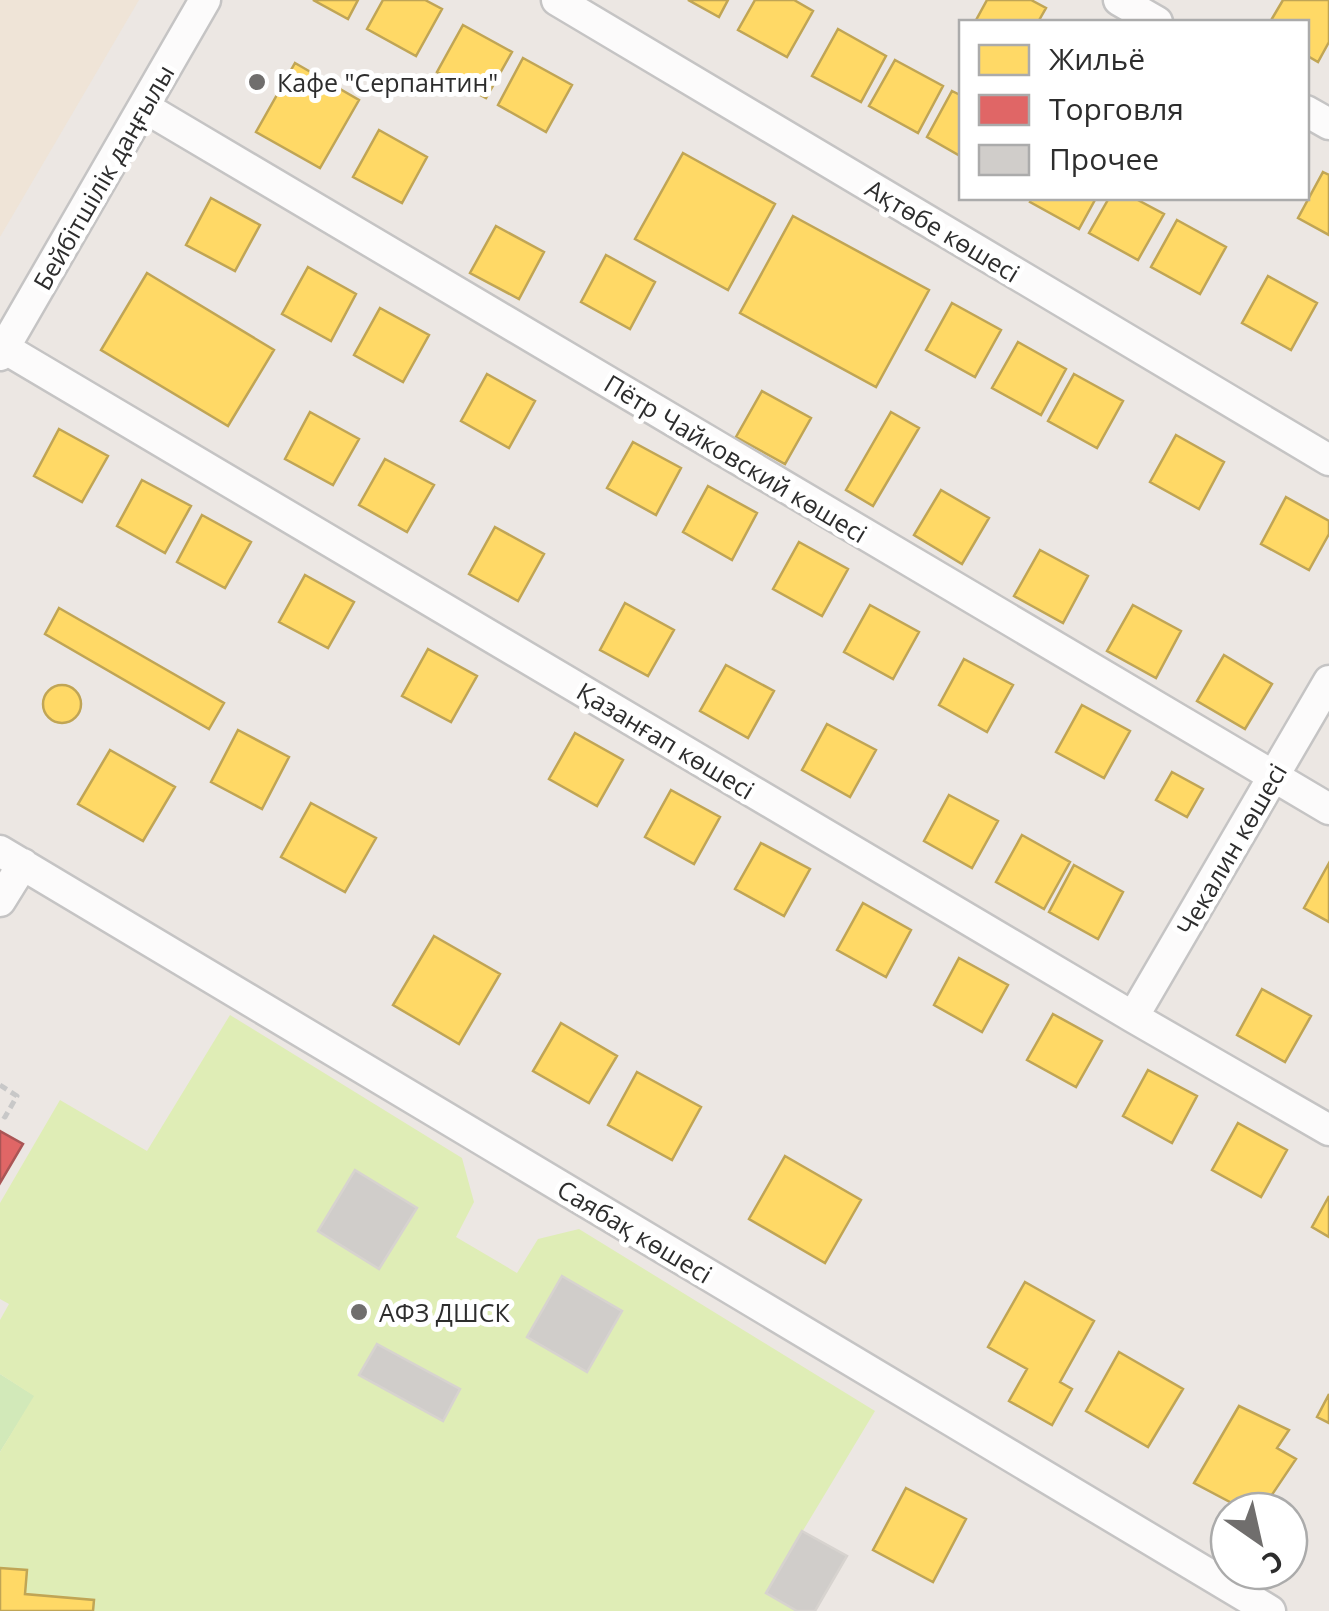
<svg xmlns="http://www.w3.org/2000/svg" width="1329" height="1611" font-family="'Open Sans',sans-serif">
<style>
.education{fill:#efe4d7}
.green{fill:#d2e9b9}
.pitch{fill:#dfedb6}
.homes{fill:#ffd966;stroke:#c0a555;stroke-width:2.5}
.shops{fill:#e06666;stroke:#a55;stroke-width:2.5}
.building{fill:#d0cdca;stroke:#d7d3cf;stroke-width:2.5}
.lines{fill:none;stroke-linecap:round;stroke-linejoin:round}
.minor-casing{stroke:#c5c4c4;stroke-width:35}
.path{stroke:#c8c8c8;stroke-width:5;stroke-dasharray:8 5;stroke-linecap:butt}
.minor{stroke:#fcfbfb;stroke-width:30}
.poi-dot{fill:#706e6d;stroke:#fff;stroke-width:4}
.labels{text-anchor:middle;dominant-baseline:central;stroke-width:10;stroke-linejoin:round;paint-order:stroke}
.poi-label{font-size:25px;fill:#2d2d2d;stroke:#fff;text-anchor:start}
.street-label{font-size:25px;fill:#2d2d2d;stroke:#fff}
</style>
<rect width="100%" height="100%" fill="#ece7e3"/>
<path class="education" d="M0,0H139L0,237Z"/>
<path class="green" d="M0,1374L35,1396L0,1452Z"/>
<path class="pitch" d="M230,1015L462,1158L474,1202L456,1237L517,1273L538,1239L579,1229L875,1411L766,1592L797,1611H0V1452L34,1396L0,1374V1320L9,1304L0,1299V1203L60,1100L147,1151Z"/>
<path class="homes" d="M313,0H358L348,19Z
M383,0H425L442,9L416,56L367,29Z
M688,0H728L719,17Z
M755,0H794L813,11L787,57L738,30Z
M987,0H1031L1046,8L1038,22H975Z
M1283,0H1329V42L1318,62L1306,55V22H1270Z
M463,25L512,52L486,98L437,72Z
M838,29L886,56L861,102L812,76Z
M523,58L572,85L546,132L498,105Z
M895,60L943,86L918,133L869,106Z
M295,63L359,100L320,168L256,132Z
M952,91L962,96V157L927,137Z
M379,130L427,157L402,203L353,177Z
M683,153L775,204L728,290L635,239Z
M1323,172L1329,175V235L1298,218Z
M211,198L260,225L235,271L186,245Z
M1032,198H1096L1079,229L1030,202Z
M1109,198H1134L1164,214L1138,260L1089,233Z
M793,216L929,290L876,387L740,313Z
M1177,220L1226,247L1200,294L1151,267Z
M496,226L544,252L519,299L470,273Z
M606,255L655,282L630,329L581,302Z
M308,267L356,294L331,341L282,314Z
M147,273L274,350L228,426L101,350Z
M1268,276L1317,303L1291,350L1242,323Z
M952,303L1001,330L975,377L926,350Z
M380,308L429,335L403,382L354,355Z
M1018,342L1066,369L1041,415L992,388Z
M487,374L535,401L509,448L461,421Z
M1074,374L1123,401L1097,448L1048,421Z
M762,391L811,418L785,464L736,437Z
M310,412L359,439L333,485L285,459Z
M891,412L919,428L873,506L846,490Z
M59,429L108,456L82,502L34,476Z
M1176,435L1224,462L1199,509L1150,482Z
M633,442L681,468L656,515L607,488Z
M385,459L434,485L407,532L359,505Z
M142,480L191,506L165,553L117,526Z
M708,486L757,513L732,560L683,532Z
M941,490L989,518L962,564L914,535Z
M1286,497L1329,521V534L1309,570L1261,544Z
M202,515L251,542L225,588L177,562Z
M495,527L544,554L518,601L469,574Z
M799,542L848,569L822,616L773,589Z
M1040,550L1088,576L1063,623L1014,596Z
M305,575L354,602L328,648L279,622Z
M625,603L674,630L648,676L600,650Z
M870,605L919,632L893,679L844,652Z
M1133,605L1181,631L1156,678L1107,651Z
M59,608L224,703L209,729L45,634Z
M428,649L477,676L451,722L402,696Z
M1224,655L1272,684L1245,729L1197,701Z
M964,659L1013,685L987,732L939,705Z
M726,665L774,691L748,738L700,711Z
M43 704a19 19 0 1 1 38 0a19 19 0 1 1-38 0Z
M1082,705L1130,731L1104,778L1056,752Z
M827,724L876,750L850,797L802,770Z
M238,730L289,757L262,809L211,782Z
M575,733L623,760L597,806L549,779Z
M110,750L175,787L143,841L78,804Z
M1172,772L1203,789L1187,817L1156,800Z
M671,790L720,817L694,864L645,837Z
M949,795L998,821L972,868L924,841Z
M311,803L376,838L345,892L281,857Z
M1022,835L1070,862L1044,909L996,882Z
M761,843L810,869L784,916L735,889Z
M1329,863V922L1304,908Z
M1074,865L1123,892L1098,939L1049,912Z
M863,903L911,930L886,977L837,950Z
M434,936L500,974L459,1044L393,1005Z
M959,958L1008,985L982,1032L934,1005Z
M1262,989L1311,1016L1285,1062L1237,1035Z
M1053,1014L1102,1041L1076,1087L1027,1060Z
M561,1023L617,1056L589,1103L533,1071Z
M1148,1070L1197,1096L1172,1143L1123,1116Z
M637,1072L701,1107L672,1160L608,1125Z
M1238,1123L1287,1150L1261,1197L1212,1170Z
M785,1156L861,1200L825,1263L749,1219Z
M1329,1196V1237L1312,1227Z
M1025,1282L1094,1321L1060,1382L1072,1389L1052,1425L1009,1401L1027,1369L988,1347Z
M1119,1352L1183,1389L1148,1447L1086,1411Z
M1329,1394V1423L1317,1417Z
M1239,1406L1289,1430L1277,1448L1296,1459L1261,1511H1247L1194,1483Z
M906,1488L966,1519L933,1582L873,1550Z
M0,1568L27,1570L25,1594L94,1600L93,1611H0Z"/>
<path class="shops" d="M0,1131L23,1144L0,1183Z"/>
<path class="building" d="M355,1170L417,1208L379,1269L318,1231Z
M562,1276L622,1311L587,1372L527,1337Z
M377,1344L460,1389L443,1421L359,1375Z
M802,1531L847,1556L815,1611H797L766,1593Z"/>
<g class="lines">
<defs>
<path id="minor" d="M557,0L1329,460
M1119,0L1157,22
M144,107L1329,809
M1306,111L1329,124
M4,348L1133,1017L1329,1130
M0,355L205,0
M0,851L1270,1611
M0,901L23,864
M1133,1017L1329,681"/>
</defs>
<use href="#minor" class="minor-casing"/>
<path class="path" d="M0,1085L17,1096L5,1117L0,1114"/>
<use href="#minor" class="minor"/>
</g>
<g class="poi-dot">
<circle cx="257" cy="82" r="10"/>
<circle cx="359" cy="1312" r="10"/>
</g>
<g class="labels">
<g class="poi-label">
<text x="277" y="82">Кафе "Серпантин"</text>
<text x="379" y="1312">АФЗ ДШСК</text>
</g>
<g class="street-label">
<text transform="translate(103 177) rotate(-60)">Бейбітшілік даңғылы</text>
<text transform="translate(943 230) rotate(31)">Ақтөбе көшесі</text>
<text transform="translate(736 458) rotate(31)">Пётр Чайковский көшесі</text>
<text transform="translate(666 740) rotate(31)">Қазанғап көшесі</text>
<text transform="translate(1231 849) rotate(-60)">Чекалин көшесі</text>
<text transform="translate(635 1231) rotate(31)">Саябақ көшесі</text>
</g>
</g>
<rect x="959" y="20" width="350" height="180" fill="#ffffff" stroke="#ababab" stroke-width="2.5"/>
<rect x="979" y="45" width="50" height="30" fill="#ffd966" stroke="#ababab" stroke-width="2.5"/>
<text x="1049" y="70" font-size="30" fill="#2d2d2d">Жильё</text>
<rect x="979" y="95" width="50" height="30" fill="#e06666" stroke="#ababab" stroke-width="2.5"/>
<text x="1049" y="120" font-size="30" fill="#2d2d2d">Торговля</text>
<rect x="979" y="145" width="50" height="30" fill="#d0cdca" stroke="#ababab" stroke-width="2.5"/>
<text x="1049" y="170" font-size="30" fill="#2d2d2d">Прочее</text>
<g transform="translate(1259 1541) rotate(146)"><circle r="48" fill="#ffffff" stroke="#ababab" stroke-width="2.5"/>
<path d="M0-8L18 38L0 25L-18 38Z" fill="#706e6d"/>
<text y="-15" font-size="28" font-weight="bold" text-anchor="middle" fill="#2d2d2d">С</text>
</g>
</svg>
